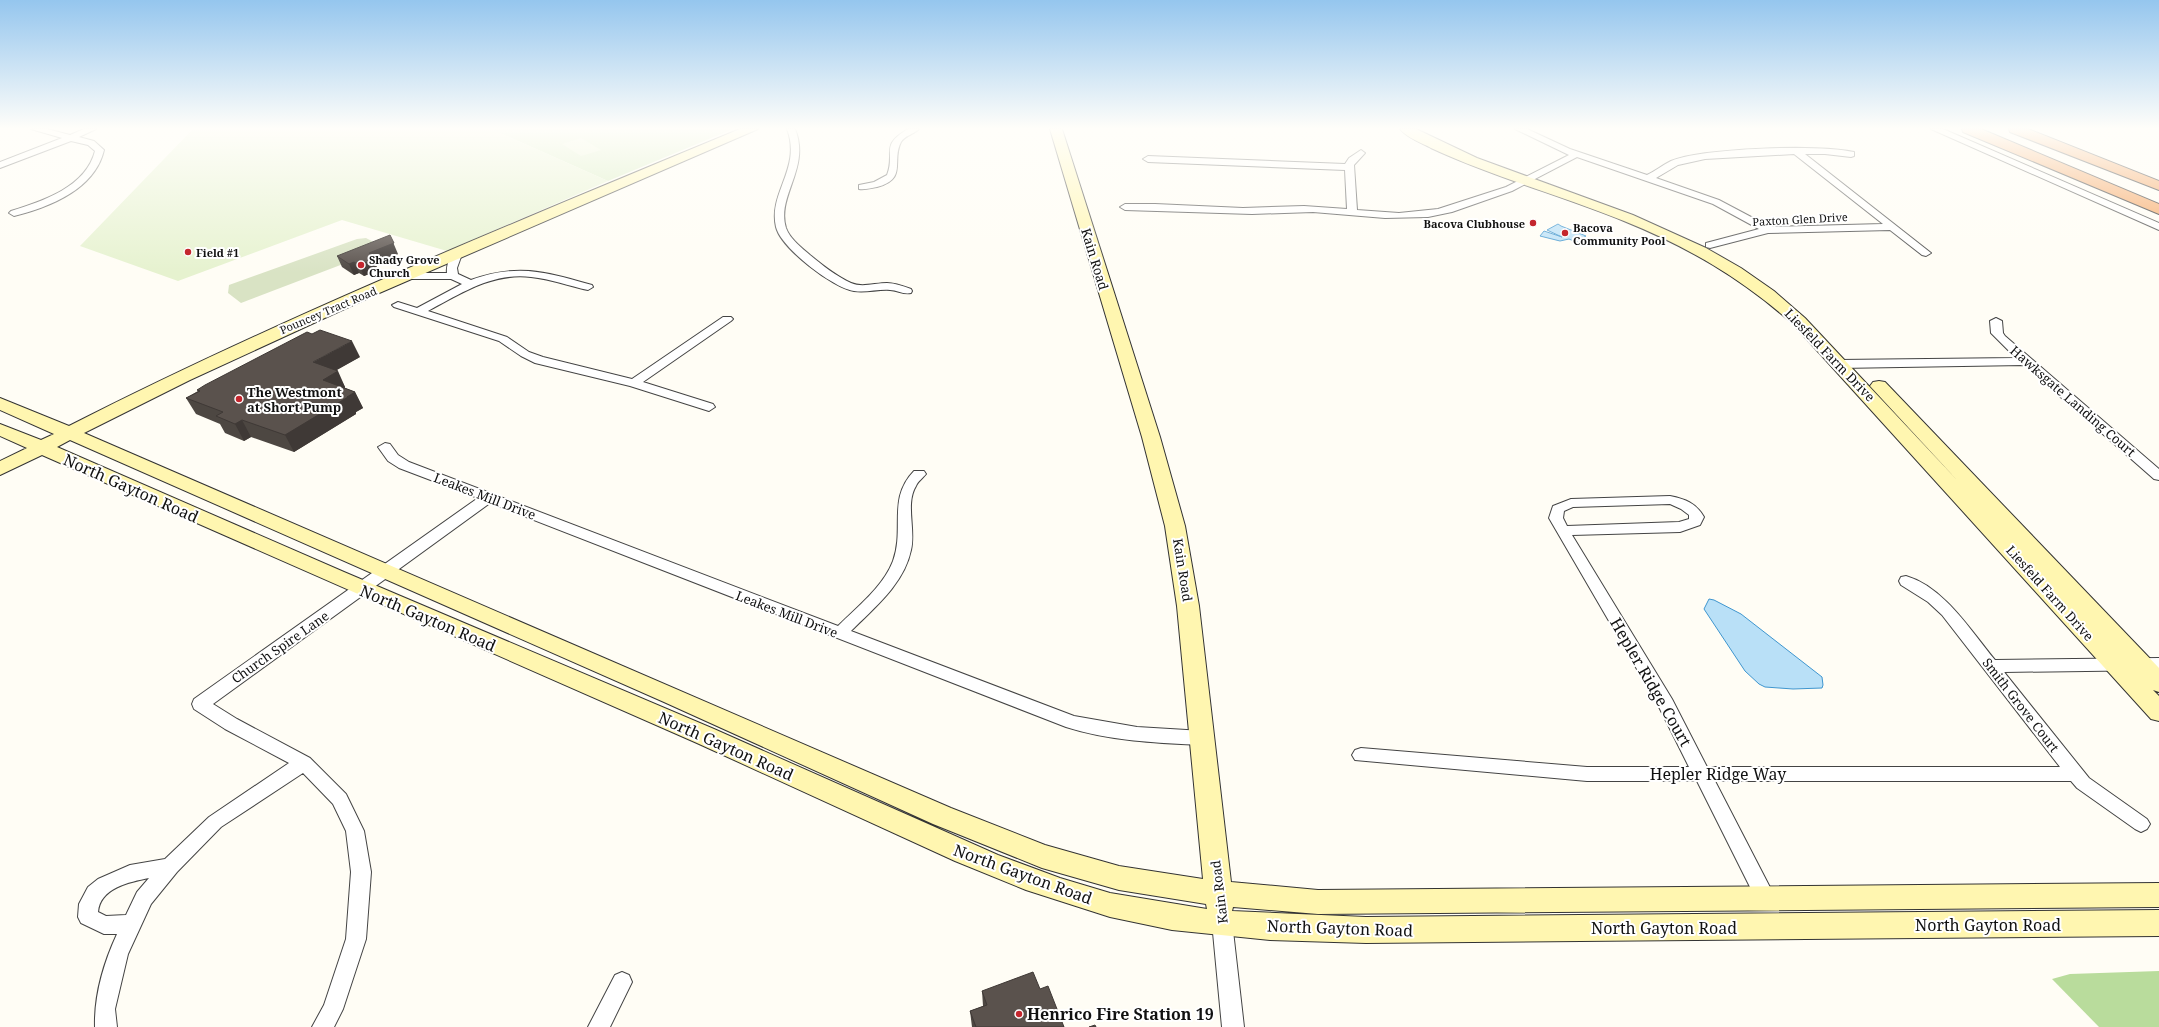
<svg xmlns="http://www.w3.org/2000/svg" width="2159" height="1027" font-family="'Noto Serif',serif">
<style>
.green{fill:#d5ebbd}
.forest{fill:#b9dc9c}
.cemetery{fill:#d9e3c4}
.pitch{fill:#e6f2cf}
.water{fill:#b9e0f7;stroke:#3f96cf}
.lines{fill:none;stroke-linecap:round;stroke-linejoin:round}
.street-casing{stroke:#444;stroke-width:2}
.secondary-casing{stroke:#333;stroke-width:2}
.highway-casing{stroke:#222;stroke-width:2}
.street{fill:#fff;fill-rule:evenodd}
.secondary{fill:#fff6b0;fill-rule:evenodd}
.highway{fill:#f5a25d;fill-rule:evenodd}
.wall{fill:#4d4742}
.shaded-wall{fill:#3f3936}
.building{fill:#5a524d;stroke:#3f3936}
.poi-dot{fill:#c4262e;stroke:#fff;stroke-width:1.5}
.labels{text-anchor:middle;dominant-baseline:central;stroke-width:4;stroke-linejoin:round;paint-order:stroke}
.far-street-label{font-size:11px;fill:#111;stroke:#fff}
.far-poi-label{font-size:11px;font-weight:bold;fill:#111;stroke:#fff;text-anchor:start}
.street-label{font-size:13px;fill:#111;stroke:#fff}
.poi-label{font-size:13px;font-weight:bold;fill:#111;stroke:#fff;text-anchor:start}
.near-street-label{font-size:16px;fill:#111;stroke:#fff}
.near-poi-label{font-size:16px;font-weight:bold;fill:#111;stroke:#fff;text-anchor:start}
</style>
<rect width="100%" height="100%" fill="#fffdf5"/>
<path class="green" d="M491,129H733L608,181Z"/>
<path class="forest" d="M2159,971V1027H2099L2052,979L2070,974Z"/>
<path class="cemetery" d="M366,238L385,248L241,303L228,293L229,285L357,239Z"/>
<path class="pitch" d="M193,129H491L608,181L447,251L342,220L178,281L80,246Z
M581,138L601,150L581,156L562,144Z"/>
<path class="water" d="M1558,224L1561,226L1586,236L1576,242L1569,239L1560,241L1540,236L1544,231L1562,237L1547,230Z
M1709,599L1714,600L1741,614L1822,677L1823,685L1822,688L1793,689L1765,687L1759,684L1745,671L1704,609Z"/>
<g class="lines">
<defs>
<path id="street" d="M31,129H47L70,135L84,129H96L79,137L94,141L104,150C95,189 50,207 14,216L9,213L11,211C43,201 86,187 95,151L88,145L71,141L0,168V162L62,138Z
M787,129H795C811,168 776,196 786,228C790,239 802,248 810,255C822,265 836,276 851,283C862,288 875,283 887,283C895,283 903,286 911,289L912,291L911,293C904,295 897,290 890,290C878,289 866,293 854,291C833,288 781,248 776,227C768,193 802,168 787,129Z
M908,129H919C914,134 904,136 901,142C891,161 908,179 877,187C871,188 865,190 859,189V185L874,182L887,175C896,152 879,146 908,129Z
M1515,129H1527L1570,149L1647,175C1655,171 1663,165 1671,161C1702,148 1821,144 1854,152V156L1851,157L1825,154H1805L1931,253L1926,256L1922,255L1890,230L1768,233L1710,248L1706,247V243L1759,229L1713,204L1577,157L1512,191L1452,212L1428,217L1385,218L1313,212L1252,214L1125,210L1120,207L1125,204H1155L1243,208L1304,206L1347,209L1345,170L1148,162L1143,159L1148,156L1345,164L1349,158L1361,150L1365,153L1354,165L1357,210L1399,213L1438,209L1506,187L1569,155ZM1794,154L1883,224L1770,227L1719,200L1656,178L1678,165L1705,159Z
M1931,129H1943L2159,223V230Z
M457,251L462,254L457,268L458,274L471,280C518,263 546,272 592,285L593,287L588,290C569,286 551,279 531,277C493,272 460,294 428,311L507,337L529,352L543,357L632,379L723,317H731L733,319L731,321L643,382L713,404L715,407L709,411L630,386L535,363L521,356L499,341L394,307L392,305L398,302L417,308L462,284L451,279H407L402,276L407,273H447C446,266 450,253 457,251Z
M1996,318L2002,321L2003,333L2005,336L2159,469V480L2154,479L2024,365L1839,368L1833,364L1839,360L2016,358L1991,333L1990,321Z
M385,443L390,444L398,455L409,462L838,626C857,607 883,587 893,561C905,528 887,499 914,471H924L926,474C923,478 918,481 916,486C905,504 916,530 911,550C904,584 874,608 851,631L1074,716L1137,727L1203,731L1209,733L1212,738L1209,743L1203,745C1157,743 1110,741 1066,727L490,503L213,704L237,719L310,758L346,794L364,831L371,872L366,939L343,1009L334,1027H312L324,1005L346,939L351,872L346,831L333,804L303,773L221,827L177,872L151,904L128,954L115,1009L117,1027H95C94,996 104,962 117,934H104L81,923L78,917L79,904L88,887L98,879L130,865L165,859L209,817L289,763L225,729L194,709L192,704L194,699L478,498L399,468L388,461L378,447ZM149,878L137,892L126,915L106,916L98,912C100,888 129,882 149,878Z
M1670,496C1685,499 1696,503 1704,517L1700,525L1680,532L1572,535L1672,699L1707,767H2060L1942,615L1928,602L1901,585L1899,581L1901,577L1906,576C1944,587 1971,631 1995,660L2159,658V670L2004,672L2089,778L2147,819L2150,824L2147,829L2141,832L2135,829L2077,788L2071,781H1715L1776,899L1773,905L1766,908L1759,905L1697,781H1587L1355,760L1352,755L1355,750L1361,748L1587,767H1689L1659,707L1549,518L1553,506L1571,499ZM1670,504L1681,509L1689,515V519L1679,522L1567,526L1563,518L1564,511L1573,507Z
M1222,913L1229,916L1232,922L1244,1027H1222L1212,922L1215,916Z
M622,972L629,975L632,982L610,1027H588L615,975Z"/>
<path id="secondary" d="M740,129H758L377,294L190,380L84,433L951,808L1045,845L1119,866L1203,879L1177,606L1165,526L1142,437L1050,129H1062L1160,437L1185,526L1199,606L1231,882L1318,890L2159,883V907L1318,914L1233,907L1232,911L1366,917L2159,910V936L1366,943L1270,940L1172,930L1110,917L1026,890L955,861L697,743L42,455L0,475V461L27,448L0,436V424L41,440L54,434L0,410V398L69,426C287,315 514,223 740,129ZM70,440L664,702L933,824L1042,868L1119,890L1206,904L1207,909L1110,893L1060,878L998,855L714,729L344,572L57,447Z
M1400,129H1416L1477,158L1633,215L1706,248L1741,268L1774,291L1805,318L1957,480L1870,386L1873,382L1879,381L1885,382L2159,668V692L2153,690L2159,696V721L2151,719L1793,324C1741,278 1688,247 1624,221C1560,195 1493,177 1431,148C1422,143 1407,138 1400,129Z"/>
<path id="highway" d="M1962,129H1981L2159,204V214L1963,132Z
M2009,129H2028L2159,181V190L2010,132Z"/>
</defs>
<use href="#street" class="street-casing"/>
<use href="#secondary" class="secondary-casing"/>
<use href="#highway" class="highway-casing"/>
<use href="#street" class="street"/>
<use href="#secondary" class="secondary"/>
<use href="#highway" class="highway"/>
</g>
<path class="wall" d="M398,254L376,264L377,266L376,267L377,271L364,276L359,273L354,275L342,267L337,256Z
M360,357L336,370L345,387V388L355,392L363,408L356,412V414L294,452L251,437L244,441L225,433L220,424L196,414L186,398L198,391L197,390Z
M1040,989L1064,1027H972L970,1011L983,1006L982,991Z"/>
<path class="shaded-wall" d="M390,235L398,254L376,264L377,266L376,267L377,271L364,276L359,265L369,253Z
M354,262L359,273L354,275L349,264Z
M352,341L360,357L321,379L313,362Z
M338,371L345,387L331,396L323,380Z
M355,392L363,408L356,412V414L294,452L285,435Z
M242,420L251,437L244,441L235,424Z"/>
<path class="building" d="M390,235L394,243L369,253L372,255L368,257L373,260L359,265L354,262L349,264L337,256Z
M320,330L352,341L313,362L338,371L323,380L355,392L347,397H348L285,435L242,420L235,424L216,416L223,412L186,398L200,391L197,390L205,385L307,332L312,334Z
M1033,972L1040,989L1048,986L1064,1027H976L970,1011L987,1005L982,991Z
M1095,1025L1096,1027H1089Z"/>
<linearGradient id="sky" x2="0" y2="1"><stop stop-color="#95c6ee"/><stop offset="0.47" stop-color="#fffefa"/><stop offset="1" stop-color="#fffefa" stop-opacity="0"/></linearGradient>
<rect width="2159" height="273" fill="url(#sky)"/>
<g class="poi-dot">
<circle cx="1533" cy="223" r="4"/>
<circle cx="1565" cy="233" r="4"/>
<circle cx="188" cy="252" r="4"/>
<circle cx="361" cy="265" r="4"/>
<circle cx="239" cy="399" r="4"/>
<circle cx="1019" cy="1014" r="4"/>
</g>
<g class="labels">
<g class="far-street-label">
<text transform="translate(1800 219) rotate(-3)">Paxton Glen Drive</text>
<text transform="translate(328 310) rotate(-23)">Pouncey Tract Road</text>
</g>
<g class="far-poi-label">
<text x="1525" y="223" text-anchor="end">Bacova Clubhouse</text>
<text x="1573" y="227">Bacova<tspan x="1573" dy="13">Community Pool</tspan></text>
<text x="196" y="252">Field #1</text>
<text x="369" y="259">Shady Grove<tspan x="369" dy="13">Church</tspan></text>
</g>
<g class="street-label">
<text transform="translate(1095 259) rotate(73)">Kain Road</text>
<text transform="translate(1830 355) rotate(46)">Liesfeld Farm Drive</text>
<text transform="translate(2073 401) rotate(41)">Hawksgate Landing Court</text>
<text transform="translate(485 496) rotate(21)">Leakes Mill Drive</text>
<text transform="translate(1183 570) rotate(81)">Kain Road</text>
<text transform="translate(2050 593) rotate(48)">Liesfeld Farm Drive</text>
<text transform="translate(787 614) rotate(21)">Leakes Mill Drive</text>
<text transform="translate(280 647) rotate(-35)">Church Spire Lane</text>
<text transform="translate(2021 705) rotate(52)">Smith Grove Court</text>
<text transform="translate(1219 892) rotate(-97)">Kain Road</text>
</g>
<g class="poi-label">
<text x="247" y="392">The Westmont<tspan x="247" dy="15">at Short Pump</tspan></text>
</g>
<g class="near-street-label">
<text transform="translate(131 488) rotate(24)">North Gayton Road</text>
<text transform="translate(428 618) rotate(23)">North Gayton Road</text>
<text transform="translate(1651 682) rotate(60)">Hepler Ridge Court</text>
<text transform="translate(726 746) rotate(24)">North Gayton Road</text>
<text x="1718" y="774">Hepler Ridge Way</text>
<text transform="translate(1023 874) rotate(20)">North Gayton Road</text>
<text x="1988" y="925">North Gayton Road</text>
<text transform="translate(1340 928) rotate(2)">North Gayton Road</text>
<text x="1664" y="928">North Gayton Road</text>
</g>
<g class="near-poi-label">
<text x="1027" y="1014">Henrico Fire Station 19</text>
</g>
</g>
</svg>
